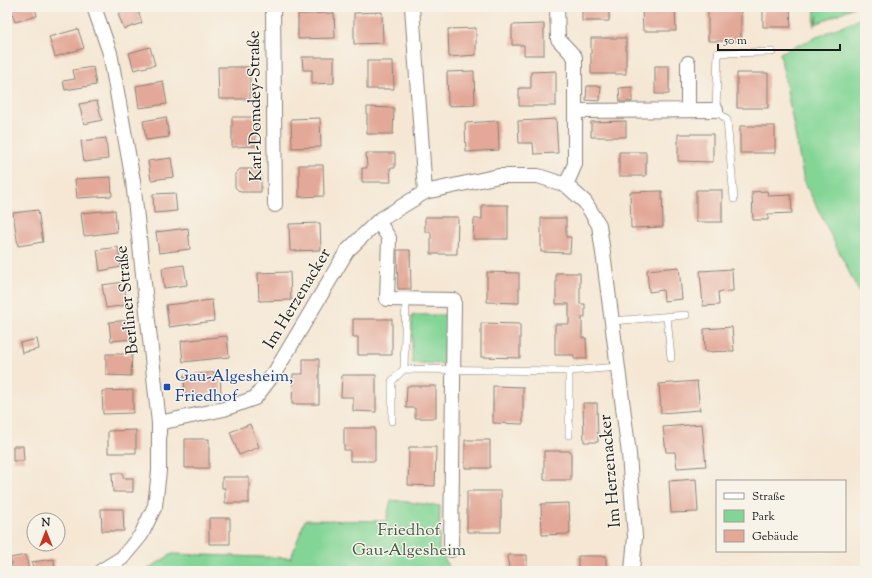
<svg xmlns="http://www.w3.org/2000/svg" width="872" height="578" font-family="'Sorts Mill Goudy',serif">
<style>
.green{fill:#83d596;stroke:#507859}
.building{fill:#e3a898}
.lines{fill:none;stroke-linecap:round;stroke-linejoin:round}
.service-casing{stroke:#888278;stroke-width:8}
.minor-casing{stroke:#888278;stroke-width:16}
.service{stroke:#fff;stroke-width:7}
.minor{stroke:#fff;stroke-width:14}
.transit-dot{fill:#1a4fb4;stroke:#f7f3e8;stroke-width:1.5}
.labels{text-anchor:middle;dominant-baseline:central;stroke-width:3;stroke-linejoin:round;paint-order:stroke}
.street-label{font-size:17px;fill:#1c1c1c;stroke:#f7f3e8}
.transit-label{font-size:17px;fill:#164399;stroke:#f7f3e8;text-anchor:start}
.park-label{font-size:17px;fill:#405d47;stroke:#f7f3e8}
</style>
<rect width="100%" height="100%" fill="#f7f3e8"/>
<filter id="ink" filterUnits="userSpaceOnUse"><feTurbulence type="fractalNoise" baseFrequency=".025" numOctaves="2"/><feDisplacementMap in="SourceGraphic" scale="8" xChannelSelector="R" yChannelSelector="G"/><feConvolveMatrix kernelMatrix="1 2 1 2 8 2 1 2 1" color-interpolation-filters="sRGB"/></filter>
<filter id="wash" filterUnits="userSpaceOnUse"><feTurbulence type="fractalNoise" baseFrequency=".012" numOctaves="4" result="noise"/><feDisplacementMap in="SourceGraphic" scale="16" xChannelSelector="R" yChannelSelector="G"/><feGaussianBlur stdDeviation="0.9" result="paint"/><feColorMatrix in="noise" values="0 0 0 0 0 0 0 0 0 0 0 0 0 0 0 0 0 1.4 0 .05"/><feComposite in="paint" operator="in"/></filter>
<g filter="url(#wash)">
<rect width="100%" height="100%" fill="#f5e7d4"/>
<path class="green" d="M815,7H854L816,24L818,16L814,27Z
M865,16V304L804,181L780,53Z
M412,315H448V364L412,363Z
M391,500L440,506L439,549L451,571H145L172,554L291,558L305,520L386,521Z"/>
<g id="blocks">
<path class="building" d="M10,7H35L37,16L15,22Z
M137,7L142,23L124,29L118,14Z
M582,7H609V21H582Z
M642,7H675L676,31H643Z
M708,7H741V41H708Z
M763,7H790L791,27H763Z
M382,12L383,43L354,44V13Z
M334,13L335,38L298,39V14Z
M544,24V55H524V45H512V25Z
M476,28V55L449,57L448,29Z
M78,29L84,48L55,57L49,37Z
M591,38H626V74H591Z
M150,47L155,65L134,70L129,53Z
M302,57H334V83L312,84V70H303Z
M367,61H393L394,89H367Z
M655,66H669V94H655Z
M93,67L96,85L65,90L63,81L75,79L73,70Z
M218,67H250V99H219Z
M474,71L475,105L448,106L447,72Z
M556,71V106H519V88H531V72Z
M737,73H768V108H737Z
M163,81L167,104L139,108L136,86Z
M587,86H601L600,101L586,100Z
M632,87V102H620L619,88Z
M97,101L102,120L84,124L79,104Z
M367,107L394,108L393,134H367Z
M166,117L169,137L146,140L143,121Z
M232,117H255L256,146L232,147Z
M320,118L321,147L292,148L291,119Z
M556,119L558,153L534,154L533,143H519L518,121Z
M498,121L499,150L466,152L465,123Z
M626,121V137H591V122Z
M740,126H775V153H740Z
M678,134H713V162L678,161Z
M106,138L108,159L84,162L81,141Z
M619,152H646V176H619Z
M366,153H395V168H390L391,182H362V168H367Z
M171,158L174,177L151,180L148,161Z
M299,165H323L324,196L299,197Z
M240,169H261V192H240L235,187V174Z
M111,177L112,196L77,198L75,179Z
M696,190H722V222H696Z
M662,191L663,227L631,228L630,192Z
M767,191L768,196L791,195L792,213L768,214V220H753L752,192Z
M175,193L177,211L154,213L153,194Z
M482,205H508V239H473L474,219H482Z
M38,210L43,242L18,246L13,213Z
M115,210L117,232L84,236L81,213Z
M425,217H458L457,254H431V232H425Z
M541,218H566V237H571L570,253L541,252Z
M320,223L321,250L290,251L289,224Z
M188,228L190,249L159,253L156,232Z
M118,247L121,267L100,271L97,250Z
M397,250H410L411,289H398Z
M184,265L187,285L164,288L162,268Z
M679,267L682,299L664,301L663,290L649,292L647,270Z
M732,269L733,291L718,292L719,305L703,306L700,271Z
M290,272L291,300L259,301L258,273Z
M487,272L519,273V303L487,302Z
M556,273H580V304H585V317H582V338H586L587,359H574V355H555V324H569V304H556Z
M124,282L127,305L106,308L102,285Z
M212,300L214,321L169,327L166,305Z
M353,319H392V355H358V337H353Z
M131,320L133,339L111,341L109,322Z
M481,323L520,324V358L481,357Z
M732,327L734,351L705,352L704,329Z
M227,336L229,357L183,362L181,341Z
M37,339L39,349L22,353L20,343Z
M106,354H132L131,376L106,375Z
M303,359H319V404H292L293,374H303Z
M220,372L221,393L185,396L184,375Z
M342,375H376V412L353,411V397H341Z
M697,381L700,410L661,413L659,384Z
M407,386H436V418H415V408H406Z
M493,386L523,387V424L493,423Z
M133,390V413L103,414L102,391Z
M583,403H597L598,442H584Z
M250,424L259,447L239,455L230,432Z
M702,424L706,466L677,468L675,452H666L663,427Z
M344,428H375V461H350V450H344Z
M136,430V453H108V431Z
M185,439H209V468H185Z
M465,440H490V468H465Z
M13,446H23L24,461H13Z
M409,447H436L435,486L408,485Z
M544,451H571V480H544Z
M112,473H123V478H133V492H113Z
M222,477H249V503H225V488H222Z
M696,479L698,512L671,513L669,481Z
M467,491H501V532H467Z
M569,503L570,534L542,535L541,504Z
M101,509H123L124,531H102Z
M209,518H230V544H209Z
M26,555L29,571H13L10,558Z
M508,555H527V571H509Z
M578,556H606V571H578Z
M54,559L55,571H33L32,562Z"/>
</g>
</g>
<g filter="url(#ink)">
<use href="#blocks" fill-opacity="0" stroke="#888278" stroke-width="1"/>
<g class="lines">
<defs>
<path id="service" d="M734,199L727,120L716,110L718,53L772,52
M667,317L671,358
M612,321L686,315
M404,369L569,371
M392,421V381L404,369L406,299
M569,435V371L618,367"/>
<path id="minor" d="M94,7L110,53L133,181L159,423V471L155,506L141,535L122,558L101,571
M273,7L275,205
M412,7L425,192
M557,7L558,39L575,57V164L566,185
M688,63V110
M576,111L716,110
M378,221L389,238L387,299L454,300L451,550
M159,423L224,409L255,398L275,372L347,251L378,221L425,192L499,176H538L566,185L585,202L599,225L604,260L629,454L635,537L632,571"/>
</defs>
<use href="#service" class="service-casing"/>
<use href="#minor" class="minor-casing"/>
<use href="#service" class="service"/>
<use href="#minor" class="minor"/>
</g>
</g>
<rect class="transit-dot" x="163" y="383" width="8" height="8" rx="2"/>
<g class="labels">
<g class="street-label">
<text transform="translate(256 106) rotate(-91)">Karl-Domdey-Straße</text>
<text transform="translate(298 299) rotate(-59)">Im Herzenacker</text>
<text transform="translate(128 300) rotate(-96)">Berliner Straße</text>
<text transform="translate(611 471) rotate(-95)">Im Herzenacker</text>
</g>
<g class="transit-label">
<text x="175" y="377">Gau-Algesheim,<tspan x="175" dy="20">Friedhof</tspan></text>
</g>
<g class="park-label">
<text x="409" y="531">Friedhof<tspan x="409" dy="20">Gau-Algesheim</tspan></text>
</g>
</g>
<rect width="872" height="578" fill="none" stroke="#f7f3e8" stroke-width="24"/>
<rect x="716" y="480" width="130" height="72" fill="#f7f3e8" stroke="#9f9d96"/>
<rect x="724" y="493" width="20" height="6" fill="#ffffff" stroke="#9f9d96"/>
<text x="752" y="500" font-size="12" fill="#1c1c1c">Straße</text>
<rect x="724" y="510" width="20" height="12" fill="#83d596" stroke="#9f9d96"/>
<text x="752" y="520" font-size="12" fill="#1c1c1c">Park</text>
<rect x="724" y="530" width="20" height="12" fill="#e3a898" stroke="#9f9d96"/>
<text x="752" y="540" font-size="12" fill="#1c1c1c">Gebäude</text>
<g transform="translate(46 532)"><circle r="19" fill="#f7f3e8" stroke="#9f9d96"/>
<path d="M0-3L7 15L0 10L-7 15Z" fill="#c8321e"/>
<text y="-6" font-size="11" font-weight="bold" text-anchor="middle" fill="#1c1c1c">N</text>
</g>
<path d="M718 44v6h122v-6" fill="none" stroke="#1c1c1c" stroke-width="2"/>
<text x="724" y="44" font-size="12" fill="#1c1c1c" stroke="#f7f3e8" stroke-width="3" paint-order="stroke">50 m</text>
</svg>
